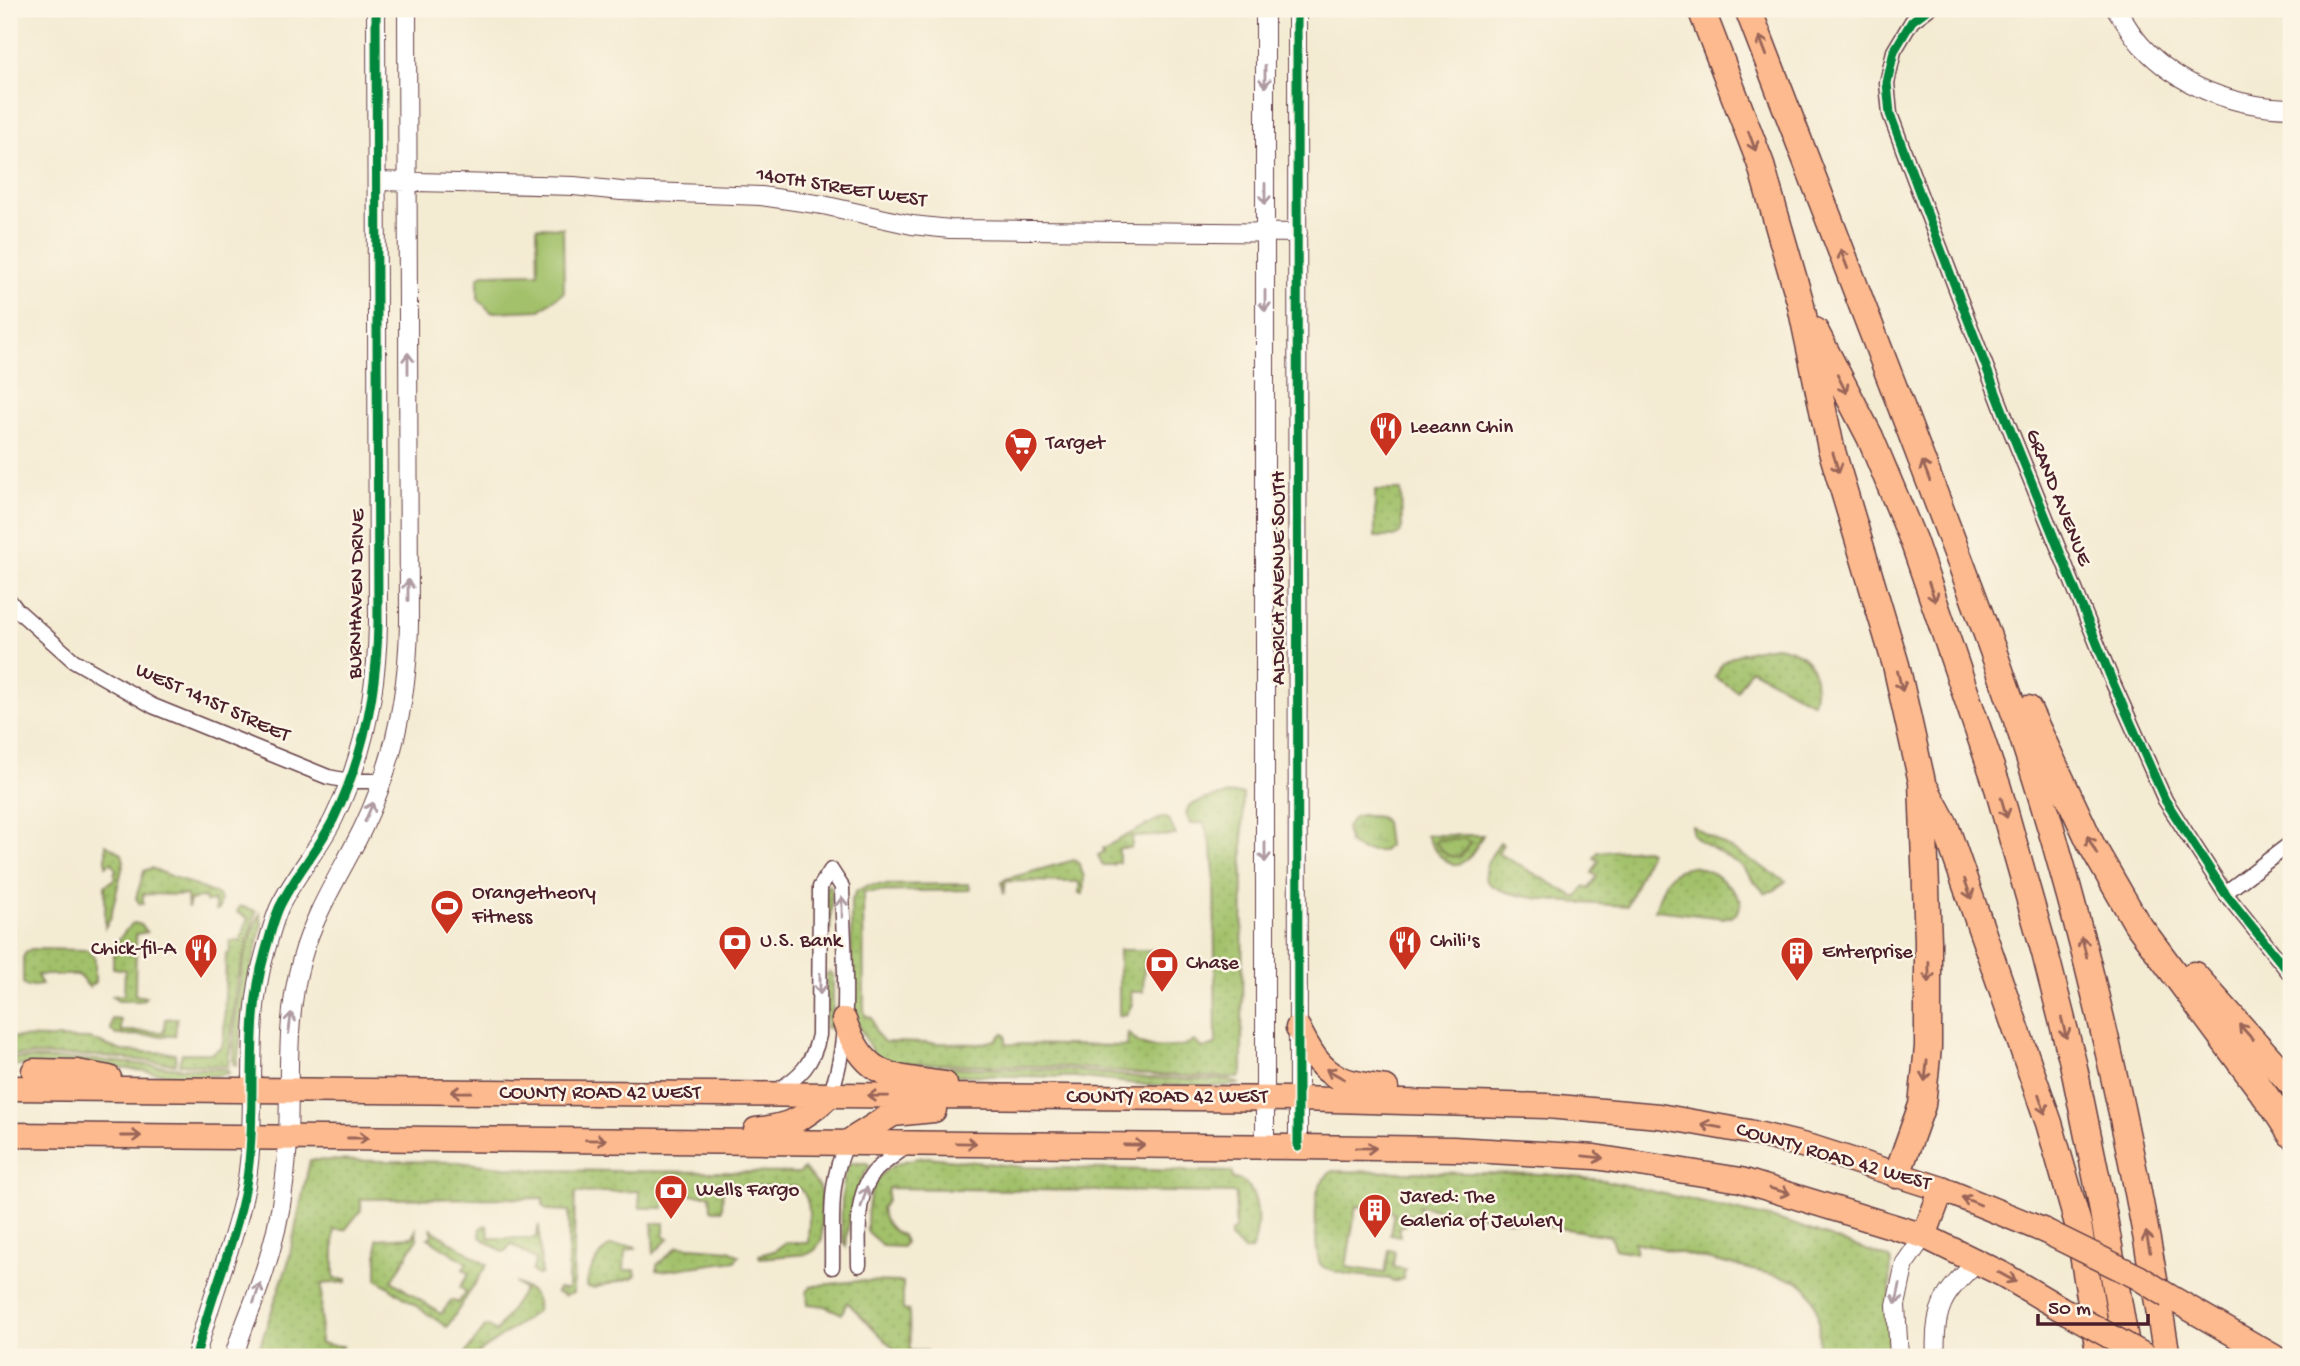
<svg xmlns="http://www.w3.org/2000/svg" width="2300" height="1366" font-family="'Gochi Hand',sans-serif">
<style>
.grass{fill:url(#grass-dots);stroke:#76704a;stroke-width:2}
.wetland{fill:url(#wetland-marsh);stroke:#76704a;stroke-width:2}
.green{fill:#a2c16a;stroke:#76704a;stroke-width:2}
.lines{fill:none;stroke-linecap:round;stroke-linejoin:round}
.minor-casing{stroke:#643e44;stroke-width:17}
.tertiary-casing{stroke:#643e44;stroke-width:20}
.trunk-casing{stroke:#643e44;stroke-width:27}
.motorway-casing{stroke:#643e44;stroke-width:29}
.minor{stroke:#fff;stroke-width:14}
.tertiary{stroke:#fff;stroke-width:18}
.trunk{stroke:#fcba8e;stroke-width:24}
.motorway{stroke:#fcba8e;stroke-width:26}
.trunk-bridge-casing{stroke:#643e44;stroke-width:27;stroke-linecap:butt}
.trunk-bridge{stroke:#fcba8e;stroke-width:24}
.cycleway-casing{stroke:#fcf5e5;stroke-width:13}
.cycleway{stroke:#00873e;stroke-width:9}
.oneway{stroke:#9a6558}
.oneway2{stroke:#ae9aa0}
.labels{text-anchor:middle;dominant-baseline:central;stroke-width:5;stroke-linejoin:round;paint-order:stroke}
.street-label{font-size:21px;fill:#4a1f2b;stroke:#fcf5e5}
.poi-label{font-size:21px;fill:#4a1f2b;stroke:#fcf5e5;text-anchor:start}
</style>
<defs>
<pattern id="grass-dots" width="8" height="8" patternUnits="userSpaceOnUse" patternTransform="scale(1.75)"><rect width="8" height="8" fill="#a2c16a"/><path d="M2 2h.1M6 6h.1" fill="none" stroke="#8da55c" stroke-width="1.8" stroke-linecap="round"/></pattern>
<pattern id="wetland-marsh" width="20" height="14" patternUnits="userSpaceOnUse" patternTransform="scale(1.75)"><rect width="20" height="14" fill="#a2c16a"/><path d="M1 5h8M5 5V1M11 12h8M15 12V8" fill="none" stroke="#8da55c"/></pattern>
</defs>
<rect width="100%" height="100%" fill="#fcf5e5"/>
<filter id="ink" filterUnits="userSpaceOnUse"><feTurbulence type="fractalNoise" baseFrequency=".0143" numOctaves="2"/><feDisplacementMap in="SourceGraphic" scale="14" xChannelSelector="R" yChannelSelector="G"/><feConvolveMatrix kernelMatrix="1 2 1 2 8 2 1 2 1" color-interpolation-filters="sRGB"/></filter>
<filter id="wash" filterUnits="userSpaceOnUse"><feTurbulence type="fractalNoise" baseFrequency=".00686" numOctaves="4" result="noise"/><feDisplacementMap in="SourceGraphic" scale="28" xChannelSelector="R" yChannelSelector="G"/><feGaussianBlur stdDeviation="1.57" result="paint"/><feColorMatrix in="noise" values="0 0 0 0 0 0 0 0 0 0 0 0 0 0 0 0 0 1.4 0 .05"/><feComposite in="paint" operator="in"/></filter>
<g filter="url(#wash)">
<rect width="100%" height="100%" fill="#f4ebd3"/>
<path class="grass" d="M1375,490H1401L1402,527L1400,533L1394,537H1375Z
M1775,646C1810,651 1821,670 1813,703L1751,669L1737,691L1715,677C1718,673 1720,666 1724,662C1736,652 1761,648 1775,646Z
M1230,794H1243L1242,1072L1239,1078L1150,1075L1070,1067L891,1063L875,1057L852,1012L851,902L856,891L869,885L969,884L970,890L863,892L864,1009L865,1015L872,1018L876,1033L884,1042L980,1044L996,1040L1003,1033L1006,1036V1044L1127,1046L1128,1033C1132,1036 1136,1042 1141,1044C1154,1050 1182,1048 1194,1041L1202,1048L1213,1046L1216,1043L1214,873L1212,850L1204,823L1190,824L1186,813L1189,806L1205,799Z
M1162,817L1169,820L1176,835L1132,837V845L1130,848H1119V863H1113V865H1102L1098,855L1104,852L1103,848Z
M1692,826L1786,881L1775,890L1765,893L1739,864L1700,841L1692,834Z
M1426,835H1483C1478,843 1472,857 1463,862C1446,872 1432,846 1426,835Z
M1500,842L1503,844L1498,853L1577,898L1584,887L1589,889L1597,876L1592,873L1599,861L1594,858L1598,852L1646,849L1650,851L1627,906C1603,904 1490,902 1485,877C1483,865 1494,852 1500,842Z
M106,844L122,854L124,861L110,919L105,927V886L115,878L114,874L116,870L112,862L106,866Z
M1074,860L1078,862L1084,877L1083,894L1079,893V882L1006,881L1004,894L1002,882L1006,879Z
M1691,866C1711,869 1730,883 1741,901C1740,913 1734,916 1723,918L1655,910C1663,887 1664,871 1691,866Z
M151,868L218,895L221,900L219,909L216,910L214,901L206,902L205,897L190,900L188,908L187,895L143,894V904H140L136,898L144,871Z
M829,885L832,889L830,929L827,927L826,887Z
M240,906L256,911L237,980L228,1066L179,1064L182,1053H212L222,1047L224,1034L226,954L230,952V941H240L248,918L237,912Z
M260,914L262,924L246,990L237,1065L233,1064C234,1020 239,953 260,914Z
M134,923L142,925L147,932L136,934L135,995L146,997L141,1001H118L112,996L124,995L125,970L113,968V947L130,925Z
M31,949L89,950L95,959V982L89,987L78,975H37L42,985L27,987L23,983V958L26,952Z
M1119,950H1164L1161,956L1152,955L1144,961L1143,992H1131L1132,1004L1127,1014L1119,1016Z
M830,972L833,975V1028H826V975Z
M177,1018L175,1036L116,1035L111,1030L112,1019L121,1020V1031L164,1032L165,1019Z
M9,1037L90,1039L122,1051L175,1053L176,1064L96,1056L9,1055Z
M9,1058L96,1060L181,1068L227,1069L229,1073C198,1083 134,1068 100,1066C70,1065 39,1066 9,1065Z
M893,1066L1070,1070L1146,1078L1228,1080L1240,1084L1225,1086L1148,1085L1074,1077L948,1075Z
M928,1157L1023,1167L1232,1172L1233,1179C1262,1179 1261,1233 1251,1250L1245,1251L1230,1238V1233L1235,1229L1236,1193L888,1188L887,1201L881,1208C883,1221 890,1231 902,1235L905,1242L902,1247L882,1246L867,1231C866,1184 879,1161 928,1157Z
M310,1160L458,1162L532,1170L799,1173L804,1169L818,1185L821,1194L822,1239L815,1250L808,1254L760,1258L759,1255L774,1251L785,1243H808C808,1224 815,1195 795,1186H723L722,1210H711L710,1195H664V1208H640L639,1191L575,1193L573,1293L564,1296L556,1292L558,1289H568L569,1211L547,1210L543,1206V1198L361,1199V1210L345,1230H334V1279H347V1282L322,1284L320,1344L343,1346L339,1353L344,1357H256L288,1263Z
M849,1163H867L870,1166L862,1178L850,1211L846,1246C838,1232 842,1176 849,1163Z
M1332,1171L1543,1174L1603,1180L1787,1222L1889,1258L1891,1262L1889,1326L1891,1357H1818C1819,1332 1823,1292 1795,1280L1634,1242L1636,1253L1615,1249L1610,1236L1419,1206L1423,1215L1421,1217L1406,1214L1405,1226H1400V1236L1390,1234L1394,1212L1356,1206L1346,1267L1385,1273L1389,1250L1395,1251L1393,1267L1405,1269L1403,1279L1393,1282L1390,1279C1376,1277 1329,1275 1321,1265C1314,1258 1315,1200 1318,1189C1321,1182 1326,1176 1332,1171Z
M652,1223H664V1236L669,1238L654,1253Z
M486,1225L488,1227L489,1238H536L539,1225L541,1274L537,1275L532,1271L536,1260L511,1244L505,1252L501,1251L480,1237V1228Z
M431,1227L434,1231L487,1265L447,1327L377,1279V1239L413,1237L416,1230L417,1239L392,1281L441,1314L452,1300L458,1303L466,1292L460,1287L469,1274L463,1269L467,1263L428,1238L433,1236Z
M610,1246H634L636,1248L625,1251L624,1270H635L636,1275L632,1278L594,1288L587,1287C586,1275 599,1253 610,1246Z
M678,1246L730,1250L739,1256L735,1261L661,1271L657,1270V1265Z
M858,1281L903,1282V1310L909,1311L910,1351H927L929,1357H902L847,1302L842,1314L825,1306L808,1304L807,1292L811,1286Z
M515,1283C529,1289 540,1295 537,1311L473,1357H463L485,1327L489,1326L496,1332L524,1290Z"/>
<path class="wetland" d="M1361,815L1380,817L1385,822L1388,846L1383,851H1362L1349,843L1346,828L1354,817Z
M1440,839H1464L1470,842L1461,856C1446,858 1444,853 1435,842Z"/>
<path class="green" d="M537,227L563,228L564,292L540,310L491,312L478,299V278L483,274L538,273Z"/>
</g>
<g filter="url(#ink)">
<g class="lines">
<defs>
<path id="minor" d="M1928,9L1912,21L1894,51L1887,83L1890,114L1930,221L2008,424L2113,683L2165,800L2225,893L2291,975
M9,600L16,609L73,660L153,706L328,777L349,781H383
M2225,893L2291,843
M775,1092C800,1077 813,1064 819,1035L820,887L831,870L842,887C843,949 854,1040 829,1096
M859,1265C859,1234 854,1192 877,1169C887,1160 898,1153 908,1145
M832,1267C833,1225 827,1180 848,1142"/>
<path id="tertiary" d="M1297,9L1298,1147
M2116,9C2124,20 2131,34 2141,45C2179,87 2235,107 2291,108
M377,181L574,186L621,191L761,196L823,205L912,225L950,229L1298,233
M1265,1146V9
M196,1357C209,1299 235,1244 246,1185C259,1108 243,1029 265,953C269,939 273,922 279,908C294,876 319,849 334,818C364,756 377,691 378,623L376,9
M234,1357C240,1333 251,1311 259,1287C271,1254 280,1219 284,1184C295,1107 280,1035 302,958C315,911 342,871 363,828C394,763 408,695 409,623L407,9
M1899,1357L1896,1305L1905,1263L1924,1236
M1936,1357C1933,1308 1943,1294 1977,1262"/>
<path id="trunk" d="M844,1020C865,1079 890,1076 945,1084
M1298,1028C1321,1075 1334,1082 1386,1088
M34,1071L77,1072L109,1078
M9,1088L1298,1099L1547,1106L1659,1116L1749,1132L1814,1148L1942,1189L2045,1231
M756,1130C790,1126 804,1119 829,1096
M9,1135L1298,1147L1453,1149L1595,1157L1741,1180L1924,1236L2002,1274L2058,1307
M848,1142L893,1114L934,1110
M1924,1236L1942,1189
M2168,1296L2274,1357"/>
<path id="motorway" d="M1701,9L1760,162L1800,301L1831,448L1896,665L1922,782L1928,941V1047L1922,1105L1897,1175
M1748,9C1799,139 1849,270 1899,401C1947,527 1997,653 2037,782C2095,970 2136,1163 2167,1357
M1815,331L1870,437L1913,540L1998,788L2045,953L2073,1063L2101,1200L2128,1357
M2028,709L2091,844L2136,922L2273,1106L2291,1134
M1924,786L1945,825L2049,1123L2078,1224L2100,1357
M2194,975L2291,1083"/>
</defs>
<use href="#minor" class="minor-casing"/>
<use href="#tertiary" class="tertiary-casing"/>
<use href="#trunk" class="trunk-casing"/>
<use href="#motorway" class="motorway-casing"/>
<use href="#minor" class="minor"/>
<use href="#tertiary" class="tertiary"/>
<use href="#trunk" class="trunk"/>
<use href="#motorway" class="motorway"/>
<defs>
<path id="trunk-bridge" d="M2045,1231L2138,1277L2168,1296
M2058,1307L2147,1357"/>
</defs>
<use href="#trunk-bridge" class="trunk-bridge-casing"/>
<use href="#trunk-bridge" class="trunk-bridge"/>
<defs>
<path id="cycleway" d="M1297,9L1298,1147
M1928,9L1912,21L1894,51L1887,83L1890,114L1930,221L2008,424L2113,683L2165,800L2225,893L2291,975
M196,1357C209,1299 235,1244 246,1185C259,1108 243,1029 265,953C269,939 273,922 279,908C294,876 319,849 334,818C364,756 377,691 378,623L376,9"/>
</defs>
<use href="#cycleway" class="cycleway-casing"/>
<use href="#cycleway" class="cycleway"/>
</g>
<defs><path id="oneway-shaft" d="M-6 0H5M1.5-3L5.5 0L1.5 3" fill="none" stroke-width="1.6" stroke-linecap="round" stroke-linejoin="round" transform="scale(1.75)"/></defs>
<g class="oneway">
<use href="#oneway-shaft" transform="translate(1763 46) rotate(-111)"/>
<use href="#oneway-shaft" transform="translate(1752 141) rotate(69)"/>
<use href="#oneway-shaft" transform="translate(1844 259) rotate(-111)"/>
<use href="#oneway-shaft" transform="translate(1842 384) rotate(63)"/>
<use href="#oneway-shaft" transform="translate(1836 463) rotate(73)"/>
<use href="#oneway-shaft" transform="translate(1926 471) rotate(-111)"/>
<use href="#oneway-shaft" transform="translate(1932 592) rotate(71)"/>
<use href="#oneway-shaft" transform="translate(1900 681) rotate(76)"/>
<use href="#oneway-shaft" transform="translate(2004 808) rotate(74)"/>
<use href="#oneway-shaft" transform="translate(2092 845) rotate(-118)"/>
<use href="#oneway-shaft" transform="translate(1968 889) rotate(71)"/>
<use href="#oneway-shaft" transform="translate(2084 947) rotate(-105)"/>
<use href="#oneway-shaft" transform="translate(1929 972) rotate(89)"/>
<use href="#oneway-shaft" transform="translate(2064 1028) rotate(76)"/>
<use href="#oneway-shaft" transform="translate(2246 1032) rotate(-132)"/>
<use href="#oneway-shaft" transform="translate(1926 1071) rotate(96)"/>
<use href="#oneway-shaft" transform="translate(1335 1074) rotate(-151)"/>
<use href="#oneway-shaft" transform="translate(461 1092) rotate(-179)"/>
<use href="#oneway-shaft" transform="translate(878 1096) rotate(-179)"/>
<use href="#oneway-shaft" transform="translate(2042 1104) rotate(71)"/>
<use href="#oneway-shaft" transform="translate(1711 1126) rotate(-170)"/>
<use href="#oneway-shaft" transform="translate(131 1136)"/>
<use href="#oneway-shaft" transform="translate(358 1138)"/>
<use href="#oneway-shaft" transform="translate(596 1140) rotate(1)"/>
<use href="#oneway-shaft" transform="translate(966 1143) rotate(1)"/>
<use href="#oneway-shaft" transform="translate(1134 1145) rotate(1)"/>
<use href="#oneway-shaft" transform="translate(1366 1148) rotate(1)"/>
<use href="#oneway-shaft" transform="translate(1593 1157) rotate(6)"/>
<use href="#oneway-shaft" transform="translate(1780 1191) rotate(16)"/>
<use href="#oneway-shaft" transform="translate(1971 1201) rotate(-158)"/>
<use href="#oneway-shaft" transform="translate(2148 1242) rotate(-101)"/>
<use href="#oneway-shaft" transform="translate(2007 1277) rotate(29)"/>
</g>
<g class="oneway2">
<use href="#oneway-shaft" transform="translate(1265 77) rotate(90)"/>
<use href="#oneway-shaft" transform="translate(1265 194) rotate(90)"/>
<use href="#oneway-shaft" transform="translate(1265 301) rotate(90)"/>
<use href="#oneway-shaft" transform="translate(408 363) rotate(-90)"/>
<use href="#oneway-shaft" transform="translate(408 590) rotate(-90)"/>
<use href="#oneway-shaft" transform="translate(369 812) rotate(-67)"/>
<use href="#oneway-shaft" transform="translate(1265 852) rotate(90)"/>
<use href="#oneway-shaft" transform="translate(842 907) rotate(-91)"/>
<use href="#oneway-shaft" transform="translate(820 984) rotate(90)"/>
<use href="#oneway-shaft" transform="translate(290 1023) rotate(-83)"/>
<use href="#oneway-shaft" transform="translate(864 1197) rotate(-73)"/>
<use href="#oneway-shaft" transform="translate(257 1293) rotate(-71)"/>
<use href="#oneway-shaft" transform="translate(1898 1294) rotate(102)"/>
</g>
</g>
<defs>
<symbol id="restaurant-pin" viewBox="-11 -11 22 30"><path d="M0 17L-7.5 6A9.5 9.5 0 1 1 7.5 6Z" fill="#c8321e" stroke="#fcf5e5"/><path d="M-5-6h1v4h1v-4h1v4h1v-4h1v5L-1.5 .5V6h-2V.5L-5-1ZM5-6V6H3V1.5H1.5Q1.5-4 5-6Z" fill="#fff"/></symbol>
<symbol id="supermarket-pin" viewBox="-11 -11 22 30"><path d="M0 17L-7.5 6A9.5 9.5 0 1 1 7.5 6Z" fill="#c8321e" stroke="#fcf5e5"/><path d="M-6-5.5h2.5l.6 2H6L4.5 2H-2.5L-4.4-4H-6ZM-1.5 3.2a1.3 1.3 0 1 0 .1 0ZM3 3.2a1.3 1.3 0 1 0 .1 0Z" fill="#fff"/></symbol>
<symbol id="stadium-pin" viewBox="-11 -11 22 30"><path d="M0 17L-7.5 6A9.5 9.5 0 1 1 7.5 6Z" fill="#c8321e" stroke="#fcf5e5"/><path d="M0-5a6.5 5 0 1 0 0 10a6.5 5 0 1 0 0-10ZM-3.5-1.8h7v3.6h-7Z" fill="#fff"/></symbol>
<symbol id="bank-pin" viewBox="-11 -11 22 30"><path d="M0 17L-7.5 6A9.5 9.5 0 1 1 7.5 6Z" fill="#c8321e" stroke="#fcf5e5"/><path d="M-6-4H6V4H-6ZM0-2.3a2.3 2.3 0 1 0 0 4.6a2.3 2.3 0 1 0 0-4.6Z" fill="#fff"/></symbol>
<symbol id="building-pin" viewBox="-11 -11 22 30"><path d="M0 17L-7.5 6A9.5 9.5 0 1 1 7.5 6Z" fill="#c8321e" stroke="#fcf5e5"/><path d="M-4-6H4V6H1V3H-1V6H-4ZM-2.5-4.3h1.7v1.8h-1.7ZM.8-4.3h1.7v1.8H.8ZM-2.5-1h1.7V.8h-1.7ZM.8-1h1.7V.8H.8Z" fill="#fff"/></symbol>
</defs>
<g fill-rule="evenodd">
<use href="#restaurant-pin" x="1367" y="409" width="38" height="52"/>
<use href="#supermarket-pin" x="1002" y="425" width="38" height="52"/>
<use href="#stadium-pin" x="428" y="887" width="38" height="52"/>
<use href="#bank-pin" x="716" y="923" width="38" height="52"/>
<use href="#restaurant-pin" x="1386" y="923" width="38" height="52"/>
<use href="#restaurant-pin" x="182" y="931" width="38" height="52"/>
<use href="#building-pin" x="1778" y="934" width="38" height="52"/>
<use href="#bank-pin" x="1143" y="945" width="38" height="52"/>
<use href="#bank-pin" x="652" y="1172" width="38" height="52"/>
<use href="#building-pin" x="1356" y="1191" width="38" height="52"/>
</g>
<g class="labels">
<g class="street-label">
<text transform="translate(841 189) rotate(9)">140TH STREET WEST</text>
<text transform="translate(2057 498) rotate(68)">GRAND AVENUE</text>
<text transform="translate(1280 578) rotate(-90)">ALDRICH AVENUE SOUTH</text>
<text transform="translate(358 594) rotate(-89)">BURNHAVEN DRIVE</text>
<text transform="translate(212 704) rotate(24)">WEST 141ST STREET</text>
<text x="600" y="1094">COUNTY ROAD 42 WEST</text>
<text x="1167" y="1098">COUNTY ROAD 42 WEST</text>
<text transform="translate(1833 1158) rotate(16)">COUNTY ROAD 42 WEST</text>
</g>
<g class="poi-label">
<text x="1410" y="428">Leeann Chin</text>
<text x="1046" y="444">Target</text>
<text x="472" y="894">Orangetheory<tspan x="472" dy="24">Fitness</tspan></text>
<text x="760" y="942">U.S. Bank</text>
<text x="1430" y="942">Chili's</text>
<text x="176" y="950" text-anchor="end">Chick-fil-A</text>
<text x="1822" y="953">Enterprise</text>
<text x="1186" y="964">Chase</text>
<text x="696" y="1191">Wells Fargo</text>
<text x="1400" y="1198">Jared: The<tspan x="1400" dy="24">Galeria of Jewlery</tspan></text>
</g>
</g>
<rect width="2300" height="1366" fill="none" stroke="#fcf5e5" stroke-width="35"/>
<path d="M2038 1314v10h110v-10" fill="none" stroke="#4a1f2b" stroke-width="3.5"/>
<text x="2048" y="1314" font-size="21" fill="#4a1f2b" stroke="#fcf5e5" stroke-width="5" paint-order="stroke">50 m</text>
</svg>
